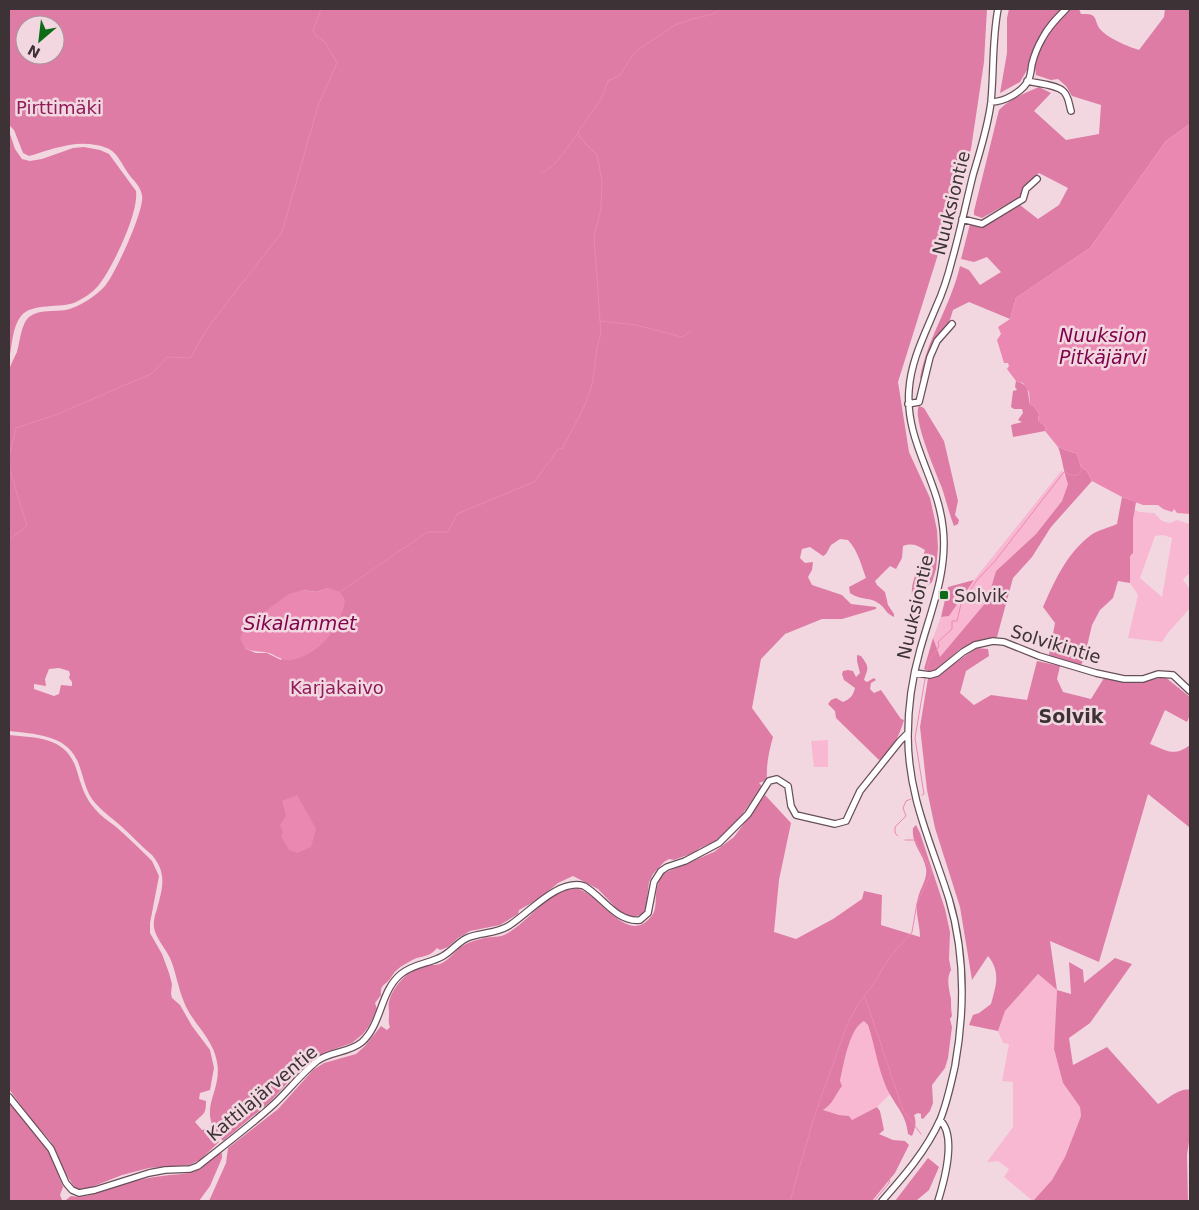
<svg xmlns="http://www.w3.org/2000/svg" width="1199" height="1210" font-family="'DejaVu Sans',sans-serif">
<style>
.green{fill:#f9b8d1;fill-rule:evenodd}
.forest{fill:#de7ca6;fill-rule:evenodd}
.water{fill:#eb88b2}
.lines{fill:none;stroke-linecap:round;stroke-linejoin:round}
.stream{stroke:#eb88b2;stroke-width:1}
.minor-casing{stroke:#675059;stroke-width:8}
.minor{stroke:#fff;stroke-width:5.5}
.poi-dot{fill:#0b6b17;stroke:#f2d7e0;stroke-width:2}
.labels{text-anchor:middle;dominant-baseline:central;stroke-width:5;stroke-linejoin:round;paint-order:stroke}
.park-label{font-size:18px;fill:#8f1b59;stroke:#f2d7e0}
.street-label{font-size:18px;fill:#3d3236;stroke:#f2d7e0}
.poi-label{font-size:18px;fill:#3d3236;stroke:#f2d7e0;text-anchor:start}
.water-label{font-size:19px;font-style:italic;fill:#7f034b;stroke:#f2d7e0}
.neighbourhood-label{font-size:19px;font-weight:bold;fill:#3d3236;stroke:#f2d7e0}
</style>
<rect width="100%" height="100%" fill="#f2d7e0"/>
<path class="green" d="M1062,470L1068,484L1062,501L1036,534L996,571L987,601L940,658L933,638L941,617L949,616L974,580Z
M1134,509L1139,512L1154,513L1162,521L1170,523L1177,520L1190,524V573L1183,579L1190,590V608L1167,634L1162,642L1128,638L1138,595L1130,583V556ZM1163,535L1172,538L1162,597L1140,578L1155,536Z
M828,740V767H814L811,741Z
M1038,974L1057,990L1054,1049L1063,1083L1080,1107L1081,1116L1065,1157L1052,1180L1033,1201L1004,1177L1009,1169L998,1161L987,1162L1013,1127V1082L1002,1081L1009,1044L1003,1043L998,1031L1005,1011Z
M864,1021L868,1025L887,1088L890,1094L877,1107L852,1120L849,1116L839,1115L823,1110C833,1104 835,1095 841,1086L840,1081C844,1064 849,1029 864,1021Z"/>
<path class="forest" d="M9,9H987L984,62L971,149L898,382L909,452L930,498L937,530L938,548L936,569L932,582L917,594L918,600L916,604C904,590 921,565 925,550C917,545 912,543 903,546L902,558L896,569L890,566L875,581L877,585L885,592L888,605L894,614V617C884,612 886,608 878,603C871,597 861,601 850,593L849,587L866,578C861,564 858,551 848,540L840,539L831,545L826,554L823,556L810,547L802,549L800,558L805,563L813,562L812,570L808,577L812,585L842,595L851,604L876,607V609L842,619H822L785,634L761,659L752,708L773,737C769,751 766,765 767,780L759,783L762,786L737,822L716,841L700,848L693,853L674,860L669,859L664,862L653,874L649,882L646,908L642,914L637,916H628L620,912L598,889L573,876L558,883L539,899L519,910L518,914L500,925L470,931L458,938L448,947L440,950L437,948C430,956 425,956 417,958C415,958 398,968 397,970C394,972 392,976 390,979C384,986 380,985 381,995L375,1003L377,1009L369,1026L363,1034L352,1043L323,1053L314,1060L292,1078L270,1102L223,1141C194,1109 223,1094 217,1062C213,1038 192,1023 184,1002C178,988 176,972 170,958C165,948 156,938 154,928C153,922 155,914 157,909C163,887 167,873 152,855C141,846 131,835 121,826C111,817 100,810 92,799C84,787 83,773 77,760C65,734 33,734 9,731V370C11,364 14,358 17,352C20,342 21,324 29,317C39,309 54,312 66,310C79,307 96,296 105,286C115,274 145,210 142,195C140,184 131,179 126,170C117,155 114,148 96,145C73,140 50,150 29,156L23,153L14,130L9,125ZM25,25H55V55H25ZM329,588L281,660L267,653H256L246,649L241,639L256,618L303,590L316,592ZM59,668L69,671L70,674L69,678L72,682V686L61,685L59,694L54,696L34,689V684L46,686L45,679L49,669Z
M1009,9H1062L1039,37L1031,54L1027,70L1020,82L1000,93L1007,53V18Z
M1070,9H1079L1081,14C1099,13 1093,19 1100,29C1107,38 1129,47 1139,50L1164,17L1165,9H1190V124L1166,141L1090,248L1016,298L1010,319L969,302L953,310L949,323L935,341L922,379L920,378C927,339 951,305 960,266L969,270L980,285L1001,272L987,257L974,262L961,259L970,224L982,228L1020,205L1038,219L1059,205L1068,188L1039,173L1023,189L1020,197L982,218L974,215V211L999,110C1010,99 1025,93 1039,87L1051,93L1034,111L1066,140L1099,134L1101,105L1072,96L1066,86L1058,79L1051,80L1036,75C1036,71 1034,66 1035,62C1037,43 1057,22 1070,9Z
M9,131L15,149L22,159L30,161L42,159L73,148L84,147L100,150L109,154L136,191C139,213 112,269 98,286C92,293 84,298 76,302C61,309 32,302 21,316C12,327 12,347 9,360Z
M1016,381C1031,385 1027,393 1030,404L1034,406L1039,414L1038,420L1046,427L1045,431L1013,437L1011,425L1022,422L1018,420L1023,413L1022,409H1014L1011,407L1013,391L1017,390L1015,387Z
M919,406L924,408L944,441L958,501L955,515L959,520L958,524L954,526C949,513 946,501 942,488C936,473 912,418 919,406Z
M1058,447L1077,454L1081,467L1087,471L1092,481L1051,527L1032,557L1013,578L997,637L974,643L960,649L936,670L931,672L924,669L933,638L940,657L987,601L996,571L1036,534L1062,501L1068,484C1063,471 1063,460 1058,447Z
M1122,497L1136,502L1133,520V553L1130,556V583L1118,581L1113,598L1100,610L1092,625L1084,659L1081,665L1049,655L1055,623L1043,607C1055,580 1067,553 1091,535C1096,531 1110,527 1117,524Z
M974,580L949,616L941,617L948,587Z
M977,648L988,649L989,656L966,671L960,693L974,705L991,695L1027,700L1037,661L1060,666L1057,679L1063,692L1091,699L1104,678L1140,682L1165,677L1190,697V715L1187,722L1165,710L1150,744C1168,751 1174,757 1190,745L1189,827L1148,794L1099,962L1050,941L1057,990L1071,994L1069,962L1083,970L1084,983L1115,958L1132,964L1090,1023L1069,1038L1073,1065L1107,1047L1158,1104C1168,1099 1180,1087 1190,1090V1135L1187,1155L1188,1201H1033L1052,1180L1065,1157L1081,1116L1080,1107L1063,1083L1054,1049L1057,990L1038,974L1005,1011L998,1031L969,1025L973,1015L979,1013L991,1004C996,986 1001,972 988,956L972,980L960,907L935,828L927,790L920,727L928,678L940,673Z
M857,655L861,656C870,668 868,667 864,680L867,682L874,678L876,680L871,683L870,689L874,693L881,690L901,719L904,720C900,733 892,754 879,760L836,718L835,711L828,704L831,700L836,698L843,702C850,699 853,696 855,688L844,680L842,674L843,671L848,670L853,671L856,677L860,673L857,661Z
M9,735C39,738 67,737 77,771C81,785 85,798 95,809C101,816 108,821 115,826C128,837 140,849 152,861L159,876L150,923V933L162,954L169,973L172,984L171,994L172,998L180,1005L192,1026L210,1050L214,1068L210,1090L200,1093L199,1099L206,1101C206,1116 203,1113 195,1122L202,1130L206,1129L210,1131L219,1142L200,1160L189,1165L149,1168L122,1175L84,1190L75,1188L66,1174L51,1142L29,1117L9,1089Z
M765,795L791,823L779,880L774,932L796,939L833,919L862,899L864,891L882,895L881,925L920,937C920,924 914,910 918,898C920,888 928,879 926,868C923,853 911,844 913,828L916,825L920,833L945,909L950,932L949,959L951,970C946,979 949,989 951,999C951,1005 951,1010 952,1016L950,1019L952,1027L948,1058L945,1068L932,1085L933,1103L930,1111L923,1119L921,1118V1114L918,1113L914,1115C917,1123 915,1129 912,1136L908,1134C906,1114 896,1107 887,1089C878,1069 875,1046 868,1025L864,1021C849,1029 844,1064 840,1081L842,1086C835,1095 833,1104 823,1110L839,1115L849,1116L852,1120L877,1107L880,1111L884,1130L879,1134L893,1140L905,1141L909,1145L895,1173L872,1201H209L226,1163L228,1148L278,1109L313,1070L324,1063L356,1054L365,1046L381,1026L387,1030L390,1027C388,1022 389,1019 389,1013C389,1009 388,1005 389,1002C392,987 408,971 421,966C427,964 434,966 440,964C450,960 455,950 464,945C469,942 476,940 481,939C488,936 497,938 504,935C527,924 543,896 568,889C597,880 625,954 653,914C657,907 655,895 657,888C658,883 660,878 662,874L714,852L734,837Z
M9,1101L49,1150L63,1187L60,1195L62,1200H66L71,1196C86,1199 99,1192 112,1187C128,1182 146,1178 162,1176C172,1174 183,1175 193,1172C204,1169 211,1156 222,1153V1158L210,1186L199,1201H9Z
M928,1158L939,1167L929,1190L916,1201H895Z"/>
<path class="water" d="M1190,124V514L1177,513L1174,509L1172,512L1163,509L1158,505H1143L1122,497L1092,481L1087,471L1081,467L1077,454L1058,447L1045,431L1046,427L1038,420L1039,414L1034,406L1030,404L1029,392L1023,383L1016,381L1007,369L1009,366L1008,363H1004L997,340L1001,334L998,327L1010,319L1016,298L1090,248L1166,141Z
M329,588L340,592L345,600C341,627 320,655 291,660C282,661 277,656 269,653C262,651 254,652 246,649L240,639L243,631L256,618L289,594L303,590L316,592Z
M297,795L316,829L311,847L297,853L289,850L281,836L283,833L280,825L286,816L282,801Z"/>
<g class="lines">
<path class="stream" d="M542,173C558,165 568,146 578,133
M600,321L636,325L682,337L691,331
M9,457L16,428L58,414L153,373L167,357L190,358L209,326L282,232L318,106L337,63L325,42L316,36L313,31L321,9
M9,467L27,526L9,540
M340,592L427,532H448L457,514L534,482L559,448L562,449C571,431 586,407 591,388C596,369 594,353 601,334L594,236L601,210L602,181L597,155L580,138L578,132L601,99L608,81L620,75L635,52L675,25L692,19L714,14L720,9
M927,670L929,661L939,646L938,642L952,629V621H957L961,604L977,580L995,561L1064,472L1071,475H1078L1083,468
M922,795L924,794L915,738L925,679
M898,836L895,833V827L906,816L903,808L906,801L911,799
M865,997L903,1110L921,1134
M790,1201L814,1117L847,1025L857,1006L874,983L890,957L912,932L917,903L932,872L915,840H905
M874,1201L889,1183L890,1176"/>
<defs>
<path id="minor" d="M1027,81C1036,83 1057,85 1063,91C1069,96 1069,105 1071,111
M991,102C1004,102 1023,92 1029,79C1031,74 1031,69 1032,64C1034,56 1038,46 1042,39C1048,27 1057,18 1066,9
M962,219L982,224L1023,199L1026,189L1037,179
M908,404L919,402L930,357L937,341L952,324
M915,673L930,675L937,673L963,652L975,645L993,641L1004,642L1039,656L1096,673L1124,679H1143L1158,674L1173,675L1190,691
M9,1097L51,1149L66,1183L72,1190L79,1193L95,1190L149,1173L165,1170L190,1169L198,1166C223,1146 250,1126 274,1104C289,1090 301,1074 317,1061C331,1051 349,1053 362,1042C382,1024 380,991 401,974C415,963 429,964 443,956C452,951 458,942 467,938C481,932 497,934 510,925C530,912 559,878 584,886C603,897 617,923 640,920L648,913L654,882L661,871L667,867L685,861L719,843L748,814L769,781L777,779L788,786L791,806L796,815L835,824L846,821L860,791L900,741L908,733
M882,1201C904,1176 926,1151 940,1120C947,1103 951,1084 955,1066C965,1010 965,953 949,899C931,842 908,797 908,736C908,707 912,678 920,650C931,610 948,571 943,528C938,479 905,441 909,390C911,360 925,334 936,307C943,292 948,276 952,260C960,232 966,203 973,175C980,151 988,127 991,102C994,71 992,40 998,9
M938,1201C944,1182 957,1136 940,1120"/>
</defs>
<use href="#minor" class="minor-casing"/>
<use href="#minor" class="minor"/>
</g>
<rect class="poi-dot" x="939" y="590" width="10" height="10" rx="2.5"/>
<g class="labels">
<g class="park-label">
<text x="59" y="107">Pirttimäki</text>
<text x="337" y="687">Karjakaivo</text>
</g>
<g class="street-label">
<text transform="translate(951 203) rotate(-76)">Nuuksiontie</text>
<text transform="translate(915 607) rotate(-77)">Nuuksiontie</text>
<text transform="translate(1056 644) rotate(17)">Solvikintie</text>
<text transform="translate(262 1093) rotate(-40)">Kattilajärventie</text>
</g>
<g class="poi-label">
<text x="954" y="595">Solvik</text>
</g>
<g class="water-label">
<text x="1103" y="335">Nuuksion<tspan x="1103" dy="22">Pitkäjärvi</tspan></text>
<text x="300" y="623">Sikalammet</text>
</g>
<g class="neighbourhood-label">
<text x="1071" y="716">Solvik</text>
</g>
</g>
<rect width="1199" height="1210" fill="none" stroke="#3d3236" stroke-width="20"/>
<g transform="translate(40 40) rotate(208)"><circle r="24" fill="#f2d7e0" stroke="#aa959c"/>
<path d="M0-4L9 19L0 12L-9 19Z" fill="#0b6b17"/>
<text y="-8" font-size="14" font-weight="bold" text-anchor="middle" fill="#3d3236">N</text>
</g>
</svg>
